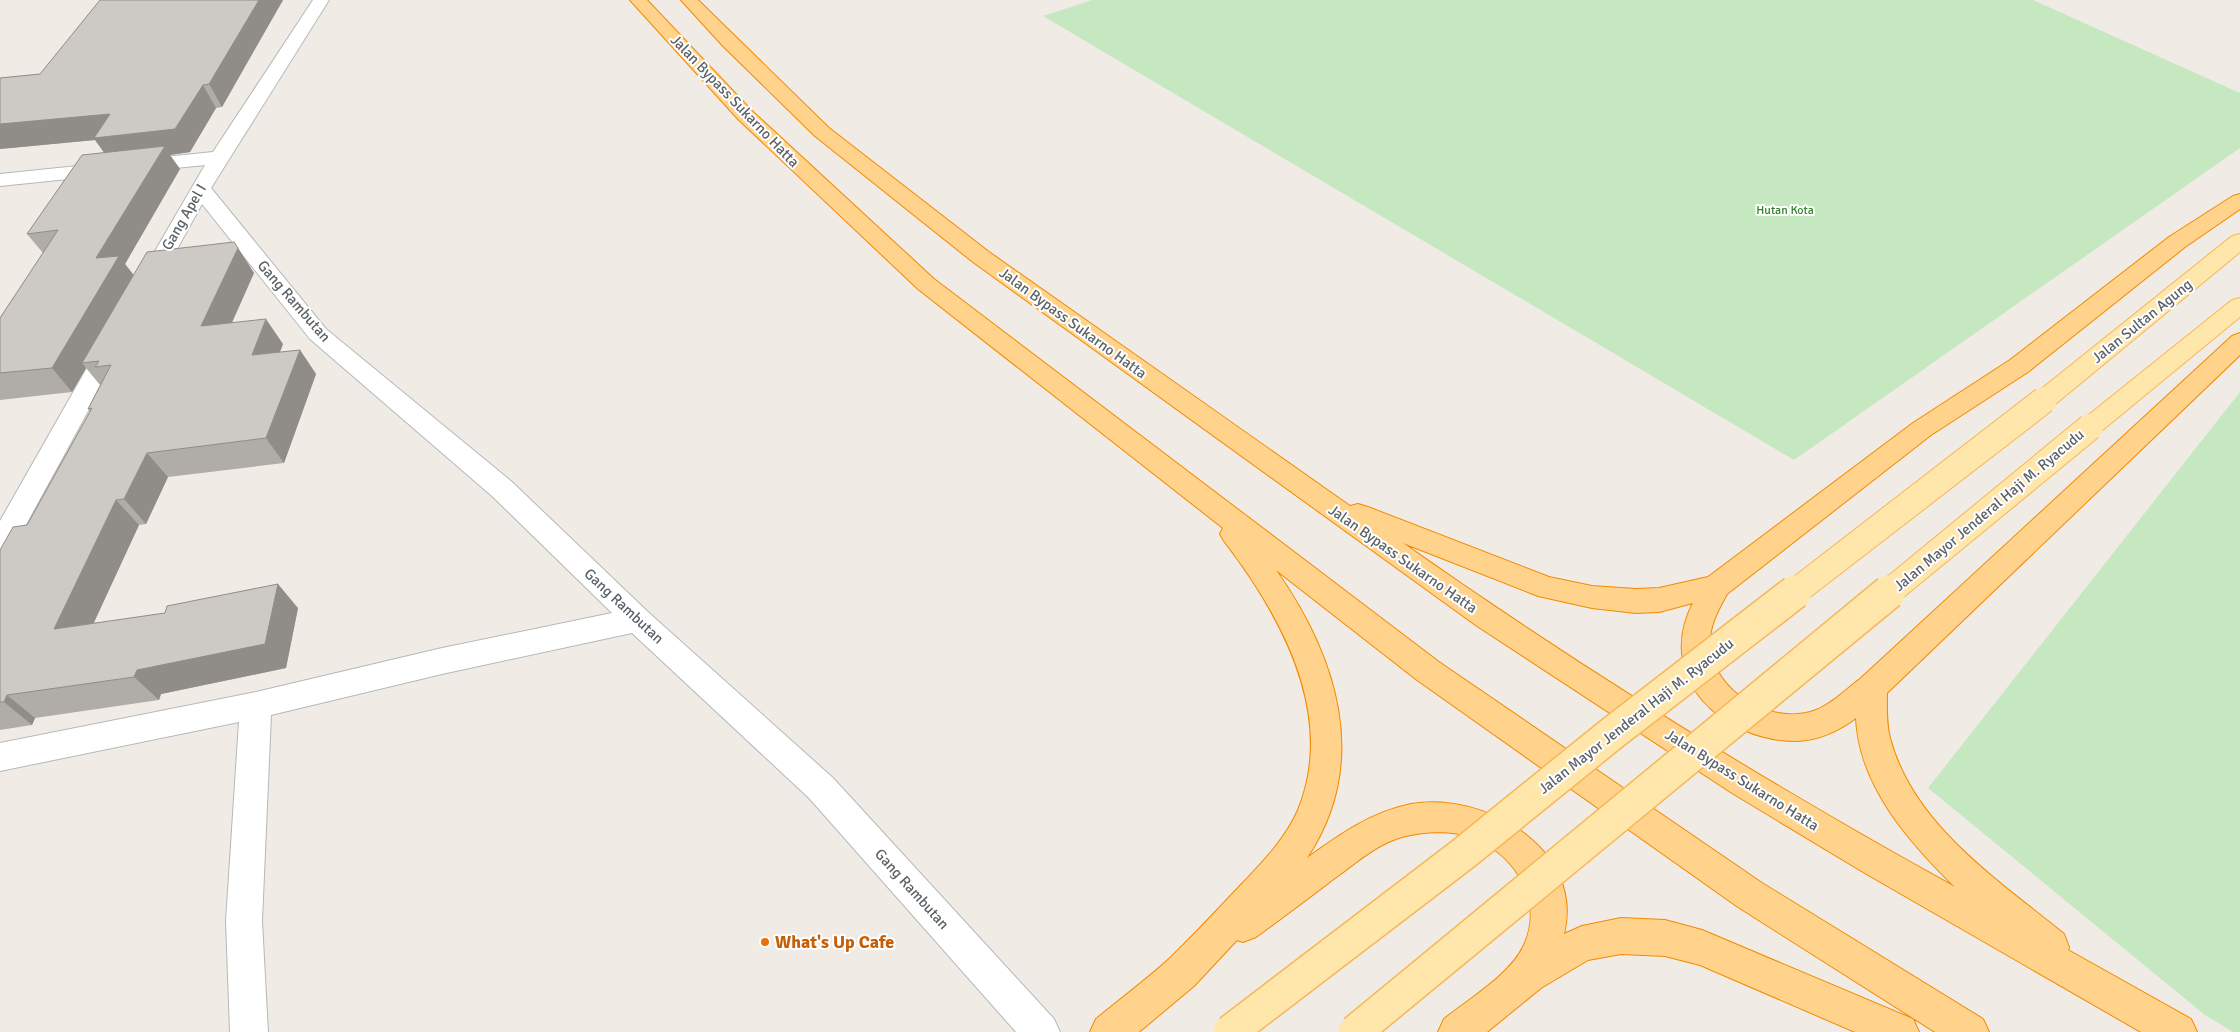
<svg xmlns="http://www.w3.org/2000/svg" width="2240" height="1032" font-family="Signika,sans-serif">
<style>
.green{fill:#c5e8c0}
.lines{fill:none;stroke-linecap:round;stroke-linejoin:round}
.street-casing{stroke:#b5b8bc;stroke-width:2}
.primary-casing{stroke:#f8b655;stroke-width:2}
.highway-casing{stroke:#f48900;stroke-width:2}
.street{fill:#fff;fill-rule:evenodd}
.primary{fill:#ffe6aa;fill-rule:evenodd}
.highway{fill:#ffd38c;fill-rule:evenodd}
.primary-bridge-far1-casing{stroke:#f8b655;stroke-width:28;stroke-linecap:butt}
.primary-bridge-casing{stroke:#f8b655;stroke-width:36;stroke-linecap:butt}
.primary-bridge-far1{stroke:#ffe6aa;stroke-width:26}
.primary-bridge{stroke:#ffe6aa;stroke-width:33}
.wall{fill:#b0ada9}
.shaded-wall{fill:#908d89}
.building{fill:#cdc9c4;stroke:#908d89}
.food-dot{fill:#e8710a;stroke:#fff;stroke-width:2}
.labels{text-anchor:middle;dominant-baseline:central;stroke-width:4;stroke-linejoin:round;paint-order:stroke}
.far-park-label{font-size:12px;fill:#378230;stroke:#fff}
.street-label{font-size:15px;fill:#5c6266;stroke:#fff}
.near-food-label{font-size:18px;font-weight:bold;fill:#c56008;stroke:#fff;text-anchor:start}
</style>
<rect width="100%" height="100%" fill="#f0ece5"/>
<path class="green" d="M1092,0H2033L2240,93V148L1794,460L1043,16Z
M2240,392V1032H2233L2205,1015L1928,788Z"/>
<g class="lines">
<defs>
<path id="street" d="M313,0H329L211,188L326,329L512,482L648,612L833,778L1054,1019L1060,1032H1016L809,798L632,633L442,674L271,715L262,921L268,1032H230L226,921L239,722L0,771V743L256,692L442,648L612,613L492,496L310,339L202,204L156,287L148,289L140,287L137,282L205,165L0,186V174L213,152Z
M112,337L120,339L124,345L10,554L0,557V521L100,345L104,339Z"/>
<path id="primary" d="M2240,234V252L2053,406L2044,409L2035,406L2031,400L2035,394L2232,236Z
M2240,298V317L2099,433L2090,436L2081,433L2077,427L2081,421L2232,300Z"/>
<path id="highway" d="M630,0H647L752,111L934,279L1439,662L1762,883L1983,1019L1989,1032H1935L1738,907L1417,680L1276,570C1337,657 1371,762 1307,858C1339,835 1371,812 1411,804C1484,791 1585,849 1564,934L1582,926L1621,918L1665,920L1702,930L1913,1019L1919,1032H1855L1700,965L1665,956L1621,954L1588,960L1541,988L1487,1032H1438L1444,1019C1469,999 1511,974 1524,945C1544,901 1516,856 1474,838C1453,830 1424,831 1402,837C1377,844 1356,863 1335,878C1309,898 1282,918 1256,937L1243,942L1237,940L1194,986L1139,1032H1090L1096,1019C1120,999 1146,980 1169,959C1193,936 1215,912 1238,888C1260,865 1285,840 1298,810C1337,715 1281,615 1224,541L1220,534L1223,528L918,289L738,119Z
M681,0H698L829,128L989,252L1350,506L1358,504L1368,507L1549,577L1592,586L1636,589L1659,588L1708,577L1913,423L2010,360L2169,237L2233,196L2240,194V209L2185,247L2028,372L1931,435L1727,594C1719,609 1709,626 1710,644C1712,692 1773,727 1816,710C1832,704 1846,689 1860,679L2232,336L2240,333V355L1887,693C1887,708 1886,723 1890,738C1913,825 1998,880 2064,934L2069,947L2068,950L2191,1019L2197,1032H2141L1863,872L1732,793L1477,626L973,262L815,136L723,46ZM1403,543L1538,596L1592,608L1636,613L1659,612L1693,603C1654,678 1723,741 1796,741C1817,741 1839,731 1856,718C1859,786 1909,842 1955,887C1765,782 1580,668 1403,543Z"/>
</defs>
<use href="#street" class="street-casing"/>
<use href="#primary" class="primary-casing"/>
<use href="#highway" class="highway-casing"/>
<use href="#street" class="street"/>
<use href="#primary" class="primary"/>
<use href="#highway" class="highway"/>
<defs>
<path id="primary-bridge-far1" d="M1794,593L2044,400
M1888,593L2090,427"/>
<path id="primary-bridge" d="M1230,1032L1463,854L1610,735L1795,592
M1355,1032L1889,592"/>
</defs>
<use href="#primary-bridge-far1" class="primary-bridge-far1-casing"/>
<use href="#primary-bridge" class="primary-bridge-casing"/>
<use href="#primary-bridge-far1" class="primary-bridge-far1"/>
<use href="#primary-bridge" class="primary-bridge"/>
</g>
<path class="wall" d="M283,0L222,107L216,108L190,152L170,155L180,169L125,264L133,275L238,248L254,273L232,323L283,344L280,352L300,350L316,374L284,463L168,477L146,524L139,525L93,623L298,608L286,668L161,694L159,700L35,718L32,725L0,730V550L27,525L90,411L88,409L100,385L86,368L72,392L0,400V318L43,253L27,234L104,152L95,140L0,149V78L40,74Z"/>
<path class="shaded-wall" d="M259,0H283L222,107L209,84Z
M203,85L216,108L190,152L170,155L180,169L125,264L137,279L82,363L86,368L72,392L52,368L96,258L110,161L95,140L0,149V124Z
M238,248L254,273L219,351L201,326Z
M266,319L283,344L269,380L252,355Z
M300,350L316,374L284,463L266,438Z
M147,453L168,477L146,524L124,499Z
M116,500L139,525L80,653L54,629Z
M278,584L298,608L286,668L161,694L159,700L134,677L137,670Z
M7,695L35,718L32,725L4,702Z"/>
<path class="building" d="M100,0H259L209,84L203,85L175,129L94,138L110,114L0,124V78L40,74Z
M165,146L96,258L119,256L52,368L0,373V318L58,230L27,234L82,155Z
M234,242L238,248L201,326L266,319L252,355L300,350L266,438L147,453L124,499L116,500L54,629L165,613L167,606L278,584L265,644L137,670L134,677L7,695L4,702H0V550L13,527L27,525L92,408L88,409L111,365L95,367L99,361L82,363L147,252Z"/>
<circle class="food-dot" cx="765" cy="942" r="5"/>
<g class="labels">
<g class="far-park-label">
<text x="1785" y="210">Hutan Kota</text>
</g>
<g class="street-label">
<text transform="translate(735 101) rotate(46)">Jalan Bypass Sukarno Hatta</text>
<text transform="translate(184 217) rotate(-60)">Gang Apel I</text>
<text transform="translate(294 301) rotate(49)">Gang Rambutan</text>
<text transform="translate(2142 321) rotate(-39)">Jalan Sultan Agung</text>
<text transform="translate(1073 323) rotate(36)">Jalan Bypass Sukarno Hatta</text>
<text transform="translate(1989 510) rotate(-40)">Jalan Mayor Jenderal Haji M. Ryacudu</text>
<text transform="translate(1403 559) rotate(35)">Jalan Bypass Sukarno Hatta</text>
<text transform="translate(624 606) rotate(43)">Gang Rambutan</text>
<text transform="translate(1636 716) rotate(-38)">Jalan Mayor Jenderal Haji M. Ryacudu</text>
<text transform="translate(1742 780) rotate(32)">Jalan Bypass Sukarno Hatta</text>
<text transform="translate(912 889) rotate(48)">Gang Rambutan</text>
</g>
<g class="near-food-label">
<text x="775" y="942">What's Up Cafe</text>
</g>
</g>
</svg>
